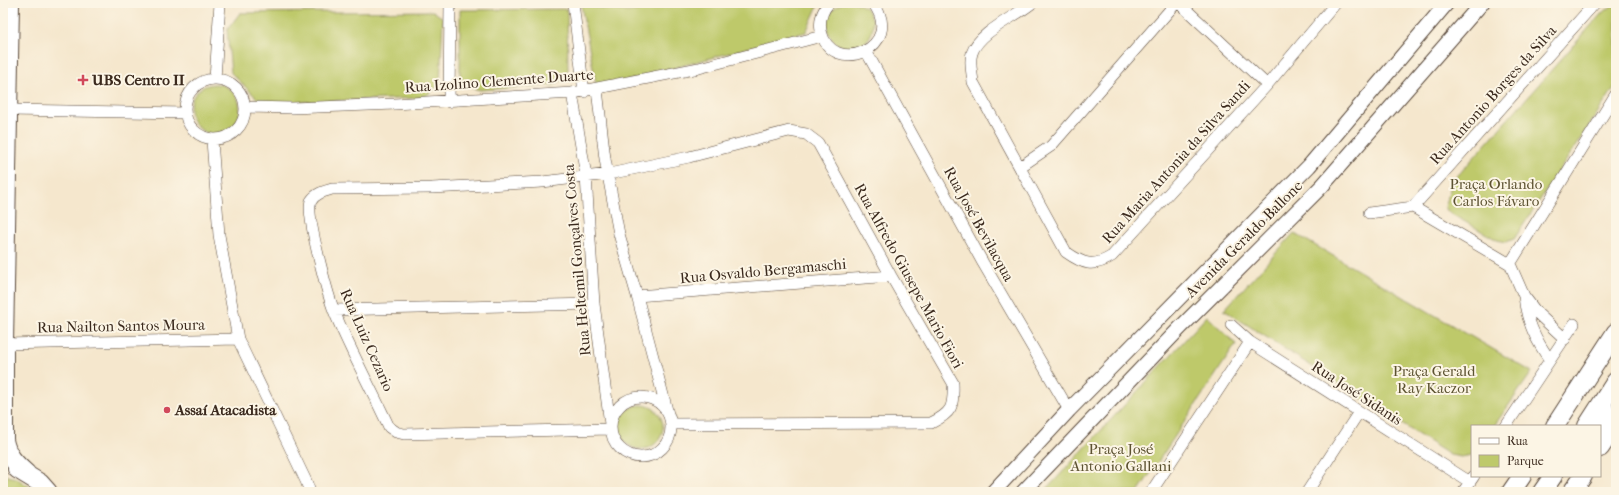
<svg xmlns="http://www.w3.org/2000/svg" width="1619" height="495" font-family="'IM FELL French Canon',serif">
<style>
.green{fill:#bec96b;stroke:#7c7a44}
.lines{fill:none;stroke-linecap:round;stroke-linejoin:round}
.minor-casing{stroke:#574638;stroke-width:12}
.tertiary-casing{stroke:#574638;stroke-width:16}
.primary-casing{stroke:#574638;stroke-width:20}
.minor{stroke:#fff;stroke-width:11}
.tertiary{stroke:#fff;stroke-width:14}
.primary{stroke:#fff;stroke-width:18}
.poi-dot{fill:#d1495b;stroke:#fcf5e5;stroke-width:1.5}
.labels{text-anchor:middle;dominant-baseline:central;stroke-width:4;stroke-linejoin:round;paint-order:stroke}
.poi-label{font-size:15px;font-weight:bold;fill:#3b2a1e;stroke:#fcf5e5;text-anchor:start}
.street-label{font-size:15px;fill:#3b2a1e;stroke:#fcf5e5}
.park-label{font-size:15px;fill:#5c5231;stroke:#fcf5e5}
</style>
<rect width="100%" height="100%" fill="#fcf5e5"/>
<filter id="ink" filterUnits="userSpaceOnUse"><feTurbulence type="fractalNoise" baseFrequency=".025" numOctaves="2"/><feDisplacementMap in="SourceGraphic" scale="8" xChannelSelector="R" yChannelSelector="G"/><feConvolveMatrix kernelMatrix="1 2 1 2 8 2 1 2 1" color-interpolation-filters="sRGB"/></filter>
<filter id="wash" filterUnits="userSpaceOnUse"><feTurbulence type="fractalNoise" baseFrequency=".012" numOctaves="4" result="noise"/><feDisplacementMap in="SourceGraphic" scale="16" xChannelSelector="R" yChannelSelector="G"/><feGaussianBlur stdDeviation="0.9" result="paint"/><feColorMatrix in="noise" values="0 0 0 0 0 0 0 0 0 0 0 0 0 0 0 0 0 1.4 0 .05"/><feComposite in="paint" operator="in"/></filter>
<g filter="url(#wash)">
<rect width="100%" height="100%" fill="#f5e7cd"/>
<path class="green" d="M827 25a23 23 0 1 1 46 0a23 23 0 1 1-46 0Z
M687,3H819L806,32L597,89L581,5L628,12Z
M1616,3V85L1514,239L1506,242L1497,240L1448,212L1445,207L1452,182L1603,12Z
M567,9L568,70L563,79L554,85L480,90L469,87L460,78V10Z
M433,11L443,18L440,84L424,98L262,103L231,73L227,30L240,13Z
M190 109a25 25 0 1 1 50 0a25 25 0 1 1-50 0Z
M1294,233L1532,372L1494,426H1472V455L1461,457L1450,455L1224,310Z
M1207,316L1236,344L1138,492H1044Z
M619 427a22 22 0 1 1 44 0a22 22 0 1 1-44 0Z
M3,475L16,478L37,492H3Z"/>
</g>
<g filter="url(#ink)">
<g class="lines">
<defs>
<path id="minor" d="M573,3L584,92
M829,3C822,11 819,20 821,31C831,78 907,48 873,3
M1032,3C1015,17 979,32 972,53C969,62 972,72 973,82L1066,252C1083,264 1093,268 1112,256L1267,85L1336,3
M1179,3L1267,85
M866,51L983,263L1069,410
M185 109a30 30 0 1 1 60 0a30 30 0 1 1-60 0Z
M215,79L220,3
M597,89L605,159L619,234L637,296L668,414
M572,93L586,176L594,304L610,424
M449,102L450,3
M245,107L292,108L395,104L572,93L699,68L822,36
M9,110L185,113
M212,140L219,235L238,339L306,481L310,492
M1020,167L1051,146L1176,3
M1369,213L1413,207
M1510,264L1616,94
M637,296L891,276
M1524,296C1526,319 1536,341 1550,360
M334,310L594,304
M1231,325L1250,342L1470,482
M1565,339L1537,313L1524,296L1510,264L1413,207L1595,3
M4,344L238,339
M611 427a30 30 0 1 1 60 0a30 30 0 1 1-60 0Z
M1506,426L1574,324
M610,429L404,434L396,432L389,427C371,388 350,350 334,311C328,295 305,213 311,201C316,193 325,191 332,189L432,188L542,182L609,174L689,157L789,131L806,134L818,143L891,276L953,383C954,407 952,413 931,423L671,424
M1151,492L1250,342
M1307,492L1359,412
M1463,492L1474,476"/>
<path id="tertiary" d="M993,492L1069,410L1309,166L1447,3
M1023,492L1180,328L1322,186L1482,3"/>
<path id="primary" d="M10,3L4,344V440C7,456 15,463 27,474
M1555,426L1616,332
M1587,426L1616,381
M1600,448L1608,436L1603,402
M17,469L40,483L48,492
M1511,492L1522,476
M1542,492L1553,476
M1572,492L1583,476"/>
</defs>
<use href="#minor" class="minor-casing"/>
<use href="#tertiary" class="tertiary-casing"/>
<use href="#primary" class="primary-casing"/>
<use href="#minor" class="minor"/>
<use href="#tertiary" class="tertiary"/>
<use href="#primary" class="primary"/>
</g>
</g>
<g class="poi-dot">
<path d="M81 74h4v4h4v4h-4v4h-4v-4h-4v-4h4z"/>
<circle cx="167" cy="410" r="4"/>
</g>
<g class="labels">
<g class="poi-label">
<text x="92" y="80">UBS Centro II</text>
<text x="175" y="410">Assaí Atacadista</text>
</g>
<g class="street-label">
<text transform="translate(499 81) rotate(-4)">Rua Izolino Clemente Duarte</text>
<text transform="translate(1493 95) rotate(-48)">Rua Antonio Borges da Silva</text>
<text transform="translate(1176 162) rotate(-48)">Rua Maria Antonia da Silva Sandi</text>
<text transform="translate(979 224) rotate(61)">Rua José Bevilacqua</text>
<text transform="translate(1244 239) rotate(-45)">Avenida Geraldo Ballone</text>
<text transform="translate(577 260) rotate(-95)">Rua Heltemil Gonçalves Costa</text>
<text transform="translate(763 271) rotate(-5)">Rua Osvaldo Bergamaschi</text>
<text transform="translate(909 276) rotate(61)">Rua Alfredo Giusepe Mario Fiori</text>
<text transform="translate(121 326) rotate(-1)">Rua Nailton Santos Moura</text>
<text transform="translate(367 340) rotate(66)">Rua Luiz Cezario</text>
<text transform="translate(1357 393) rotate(33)">Rua José Sidanis</text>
</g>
<g class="park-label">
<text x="1496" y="184">Praça Orlando<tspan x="1496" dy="17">Carlos Fávaro</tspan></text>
<text x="1434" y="371">Praça Gerald<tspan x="1434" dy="17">Ray Kaczor</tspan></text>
<text x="1121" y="449">Praça José<tspan x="1121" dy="17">Antonio Gallani</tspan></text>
</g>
</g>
<rect width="1619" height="495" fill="none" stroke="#fcf5e5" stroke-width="16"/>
<rect x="1471" y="425" width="130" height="52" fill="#fcf5e5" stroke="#afa495"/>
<rect x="1479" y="438" width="20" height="6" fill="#ffffff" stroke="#afa495"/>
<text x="1507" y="445" font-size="12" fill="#3b2a1e">Rua</text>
<rect x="1479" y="455" width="20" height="12" fill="#bec96b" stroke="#afa495"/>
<text x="1507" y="465" font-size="12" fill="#3b2a1e">Parque</text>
</svg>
